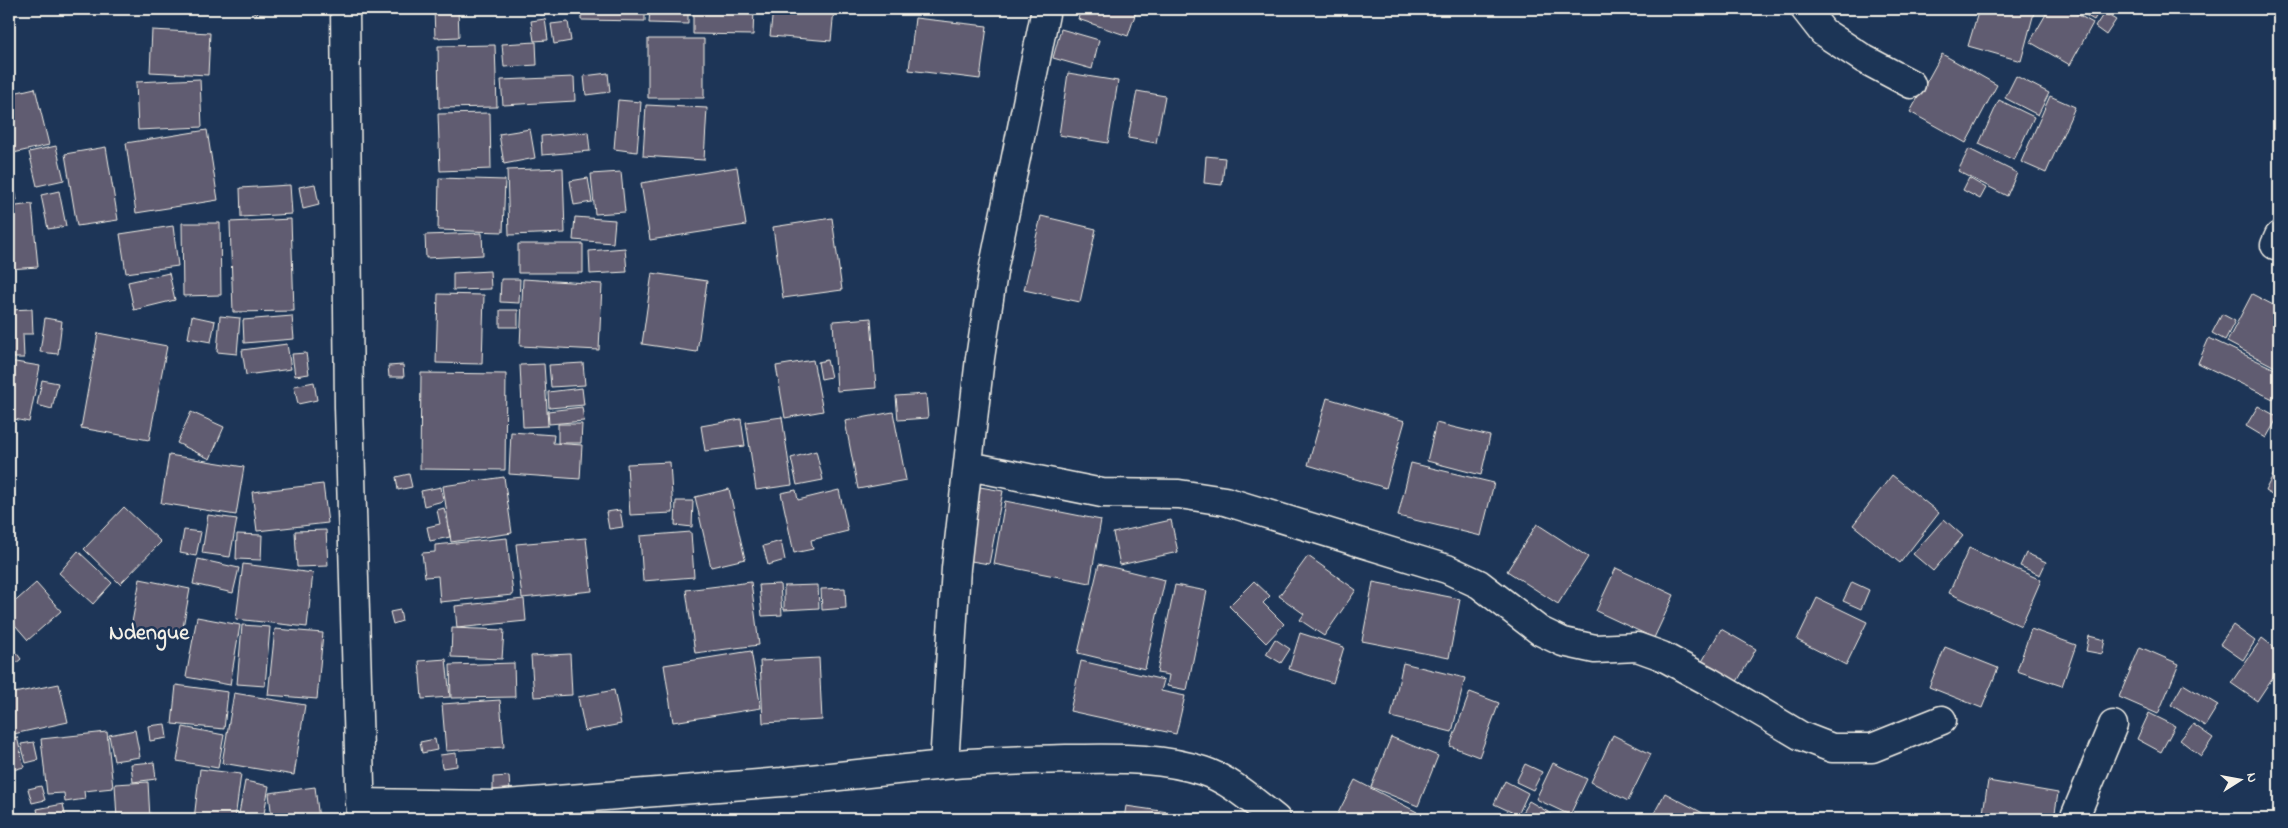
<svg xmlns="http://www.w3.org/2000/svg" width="2288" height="828" font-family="'Indie Flower',sans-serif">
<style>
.building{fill:#605b71;stroke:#f4f1e8}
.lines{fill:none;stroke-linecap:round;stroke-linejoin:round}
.minor-casing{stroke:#f4f1e8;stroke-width:31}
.secondary-casing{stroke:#f4f1e8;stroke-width:31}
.minor{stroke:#1d3557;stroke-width:28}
.secondary{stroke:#1d3557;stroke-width:28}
.labels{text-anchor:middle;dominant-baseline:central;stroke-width:5;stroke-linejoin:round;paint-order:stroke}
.quarter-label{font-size:22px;font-weight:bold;fill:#f4f1e8;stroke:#1d3557}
</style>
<rect width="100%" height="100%" fill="#1d3557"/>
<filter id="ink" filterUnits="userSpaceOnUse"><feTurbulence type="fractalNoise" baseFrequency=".02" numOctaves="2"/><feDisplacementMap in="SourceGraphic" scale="10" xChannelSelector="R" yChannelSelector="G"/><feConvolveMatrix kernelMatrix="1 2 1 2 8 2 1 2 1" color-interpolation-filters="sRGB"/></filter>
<g filter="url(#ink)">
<path class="building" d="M253,9H296L253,13Z
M434,9H458L459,37L435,38Z
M540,9H578L579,13L540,15Z
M581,9H645V21L581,20Z
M650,9H688V24L649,23Z
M693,9H754L753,35L693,34Z
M773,9H834L831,41L770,36Z
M1081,9H1137L1128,36L1078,19Z
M1979,9H2035L2021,61L1968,46Z
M2049,9H2068L2093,23L2070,65L2030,42Z
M2075,9H2100L2094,20Z
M2104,13L2116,20L2106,35L2095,27Z
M915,18L987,26L980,79L909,70Z
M545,19L548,40L534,41L531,21Z
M568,22L571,41L554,44L551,24Z
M1061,29L1099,40L1092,69L1053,58Z
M152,30L210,33L208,75L150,72Z
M648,39H704V98H648Z
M536,42L537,65L504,67L502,44Z
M495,45L497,107L439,108L438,46Z
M1942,54L1997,85L1966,143L1910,112Z
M608,73L610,92L586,95L584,76Z
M1068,73L1118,81L1108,143L1059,135Z
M2016,76L2049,93L2038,115L2005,98Z
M574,77L575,101L503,105L501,80Z
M200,79L202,127L138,130L136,82Z
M35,88L49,145L9,154V94Z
M1137,91L1165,96L1156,143L1128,138Z
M2050,96L2075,107L2046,173L2021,162Z
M618,100L641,102L637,152L614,149Z
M1999,100L2034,117L2014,160L1979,144Z
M646,105L707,108L704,160L643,156Z
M490,113L491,169L440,171L438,114Z
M530,129L535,158L504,164L499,134Z
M207,130L218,200L136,213L126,143Z
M588,132L590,151L542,155L541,136Z
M56,146L64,180L37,186L29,152Z
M106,147L118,220L77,226L65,154Z
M1969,149L2017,173L2007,196L1958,171Z
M1206,156L1225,158L1222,185L1204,183Z
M9,158L17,200L9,202Z
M737,167L746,225L650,240L641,183Z
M563,168L565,233L509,235L507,170Z
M621,172L625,212L595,214L591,174Z
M439,178L505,180L503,232L438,230Z
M588,178L592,202L574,205L570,181Z
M1969,178L1986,188L1980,199L1963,190Z
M315,184L319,205L303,209L299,187Z
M290,185L292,214L241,217L240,188Z
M59,191L66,226L48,229L41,195Z
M32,204L38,267L9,269V207Z
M1041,216L1096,229L1080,302L1024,290Z
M575,217L615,220L613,243L573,240Z
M832,218L842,290L783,298L773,227Z
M291,219L294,311L233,312L230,222Z
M182,223H220L221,295L183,296Z
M173,226L178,266L126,273L120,234Z
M482,233L483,255L426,258L425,235Z
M518,244H583V273H518Z
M625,248L627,272L590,274L589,251Z
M490,271L491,289L453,290V273Z
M169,273L175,300L134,310L128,282Z
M652,273L707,281L697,352L642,344Z
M501,279H520L519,303L500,302Z
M523,279L602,284L599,350L520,346Z
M438,294L484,295L482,364L436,363Z
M2252,294L2279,308V369L2227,342Z
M32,309L33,334H23L24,358H9V310Z
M500,310H518V327H500Z
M2222,314L2235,321L2225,340L2212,333Z
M192,316L215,321L211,342L188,338Z
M220,316L240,318L237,354L217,352Z
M292,316L294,339L244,343L243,320Z
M45,318L62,321L58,354L40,352Z
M871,318L876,388L837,391L833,321Z
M98,333L167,346L149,440L81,428Z
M2209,338L2279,371V386L2273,399L2198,363Z
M287,344L291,369L246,375L242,350Z
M306,353L309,374L295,376L292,354Z
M813,360L823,411L785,418L776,366Z
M827,360L831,377L821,379L818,362Z
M9,361L40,366L29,422L9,418Z
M583,363L585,385L551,387L549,365Z
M544,364L548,426L523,427L520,365Z
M403,365L404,377H389L388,366Z
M421,373L506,374L505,470L420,469Z
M42,380L58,383L52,409L37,405Z
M314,382L317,400L298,404L294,386Z
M582,388L584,405L549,408L548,392Z
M926,394L928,418L898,420L896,396Z
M1327,398L1405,421L1386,488L1308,465Z
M2258,406L2278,417L2266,438L2246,426Z
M582,407L584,421L549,424L548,411Z
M191,412L224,427L210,459L177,443Z
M893,412L906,480L858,489L845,421Z
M782,417L792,485L756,490L746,422Z
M741,419L745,446L705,451L701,426Z
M1436,423L1490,436L1481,475L1427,461Z
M558,424H582L581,443H558Z
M511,432L554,435L553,443L582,445L580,479L509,474Z
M816,451L823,480L797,485L791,458Z
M169,455L244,467L236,515L161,503Z
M670,462L673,513L630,515L627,464Z
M1411,463L1494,483L1481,536L1398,516Z
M2274,473L2279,476V494L2277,498L2265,491Z
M409,474L412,487L398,490L396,477Z
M1892,475L1939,513L1900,563L1853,525Z
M504,477L512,533L451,542L443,486Z
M323,484L328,523L257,531L252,492Z
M441,487L443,501L424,506L421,491Z
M980,487L1003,491L989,564L965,560Z
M729,489L745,559L711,567L695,497Z
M796,490L798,500L839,490L848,531L811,540L813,549L794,553L781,493Z
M676,501H693L692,527L675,525Z
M1005,501L1101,520L1090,583L994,564Z
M124,507L161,542L120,584L84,549Z
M444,508L450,537L430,541L427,527L440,524L437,510Z
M620,510L623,527L609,529L606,512Z
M208,515L237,519L230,557L202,553Z
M1944,519L1963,536L1933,571L1913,554Z
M1171,520L1178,552L1120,565L1113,533Z
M1537,524L1588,557L1558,604L1507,571Z
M184,530L201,532L196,556L180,553Z
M326,530L328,566L297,567L295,531Z
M691,532L694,577L643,581L640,536Z
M237,534L262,535L261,560L236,559Z
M507,538L513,595L440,602L438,576L425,577L422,553L435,552V545Z
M586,538L592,591L522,598L516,544Z
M781,541L785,560L768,565L763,546Z
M1969,548L2041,580L2021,626L1949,593Z
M78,551L112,583L93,604L59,573Z
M2026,553L2046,562L2040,575L2020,566Z
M1308,556L1356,590L1324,636L1300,620L1304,614L1279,596Z
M198,559L239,568L233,593L193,584Z
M243,564L313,573L307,627L236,619Z
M1099,564L1165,580L1145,669L1078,653Z
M1616,568L1674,595L1654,638L1596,611Z
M140,579L190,589L181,638L131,628Z
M1254,581L1270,596L1263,603L1284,624L1266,643L1229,606Z
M751,582L759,645L695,653L686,590Z
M1373,582L1460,599L1449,658L1362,641Z
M1852,582L1869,590L1861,609L1843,601Z
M36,583L61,611L28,640L9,618V607Z
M780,584L782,615L762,616L759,585Z
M818,585L819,608L784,610V586Z
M1175,585L1207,591L1187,690L1167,686L1169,675L1157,673Z
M845,588L846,608L822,610L821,589Z
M1817,598L1867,622L1846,665L1797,640Z
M524,599L526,621L457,628L455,606Z
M400,610L402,621L393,624L390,612Z
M197,617L240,625L230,685L186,677Z
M242,625L270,627L265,686L237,684Z
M2233,625L2255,641L2243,660L2220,644Z
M452,628L504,630L502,659L451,657Z
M275,629L323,633L317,699L268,695Z
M1721,629L1756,649L1735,685L1700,665Z
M2031,629L2076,645L2062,686L2017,671Z
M1300,633L1344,647L1333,683L1289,669Z
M2089,636L2105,640L2102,654L2086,651Z
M2262,638L2279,651V668L2257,701L2231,683Z
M1275,639L1290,649L1281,663L1266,654Z
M9,643L21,659L9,669Z
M1945,647L1998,668L1982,708L1929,687Z
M2140,647L2179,664L2158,714L2119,697Z
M751,651L761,708L673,722L664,665Z
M570,654L572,695L534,697L531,656Z
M819,658L822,720L763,723L760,661Z
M446,659L450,697L422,699L419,661Z
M1081,661L1164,680L1161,691L1185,696L1176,734L1070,711Z
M514,663L515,697L451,698L450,665Z
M1403,663L1465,678L1452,732L1391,717Z
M59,684L68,722L9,735V694Z
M2183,684L2218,705L2205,726L2171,705Z
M176,685L228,692L224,729L172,724Z
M614,690L621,724L585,731L578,697Z
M1470,692L1499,703L1479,757L1450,746Z
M234,693L305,705L294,775L222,763Z
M500,700L504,747L446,751L442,704Z
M2149,713L2175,726L2161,752L2137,739Z
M165,724L167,738L150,741L148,726Z
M2193,724L2213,738L2201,756L2180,740Z
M183,727L224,735L218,768L177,761Z
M135,730L140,757L114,761L109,735Z
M107,732L113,788L84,791L85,799L65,802L64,793L47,794L41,739Z
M1613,735L1651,754L1628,801L1591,782Z
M17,737L24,767L9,771V739Z
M1391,737L1438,756L1418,806L1371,787Z
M435,739L437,750L422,753L420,742Z
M34,742L38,760L26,763L21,744Z
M456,753L457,766L442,768L440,755Z
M154,762L156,779L133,782L131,764Z
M1553,763L1587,779L1570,815L1536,799Z
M1525,764L1542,772L1533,790L1516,782Z
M200,769L241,774L235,819H194Z
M509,776L510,790H493V777Z
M1355,780L1417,812L1414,819H1335Z
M245,781L269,786L263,819H238Z
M1505,781L1528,793L1518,815L1494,804Z
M1988,781L2058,793L2054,819H1982Z
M148,782L150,819H117L115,784Z
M41,786L45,800L32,803L28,789Z
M315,787L319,819H272L269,793Z
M1665,793L1714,819H1651Z
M1529,801L1560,819H1518Z
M63,804L66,819H39L37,809Z
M1126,806L1175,813L1174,819H1124Z
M1431,813L1441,819H1427Z"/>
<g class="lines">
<defs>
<path id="minor" d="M1805,9L1823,32L1864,59L1911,84
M2275,245L2279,236
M969,466L1102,493L1179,494L1225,501L1447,569L1479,584L1540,631L1563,642L1595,649L1637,647L1662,656L1710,682L1801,736L1832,748H1872L1942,720
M944,765C985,761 1025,760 1066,759C1112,759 1158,756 1203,771C1230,780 1254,802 1276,819
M360,803L493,805L782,782L944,765L956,568L980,358L994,266L1046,9
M2074,819L2113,725"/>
<path id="secondary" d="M345,9L349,407L361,819"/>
</defs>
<use href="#minor" class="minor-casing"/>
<use href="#secondary" class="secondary-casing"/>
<use href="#minor" class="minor"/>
<use href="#secondary" class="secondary"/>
</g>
</g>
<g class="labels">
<g class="quarter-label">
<text x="149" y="634">Ndengue</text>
</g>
</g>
<rect width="2288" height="828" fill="none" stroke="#1d3557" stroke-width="30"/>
<rect x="15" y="15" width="2258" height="798" fill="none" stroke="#f4f1e8" stroke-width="2" filter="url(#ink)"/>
<g transform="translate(2240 780) rotate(79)" stroke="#1d3557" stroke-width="4" paint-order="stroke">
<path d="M0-4L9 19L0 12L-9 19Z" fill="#f4f1e8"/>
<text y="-8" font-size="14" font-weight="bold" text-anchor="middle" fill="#f4f1e8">N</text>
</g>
</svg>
